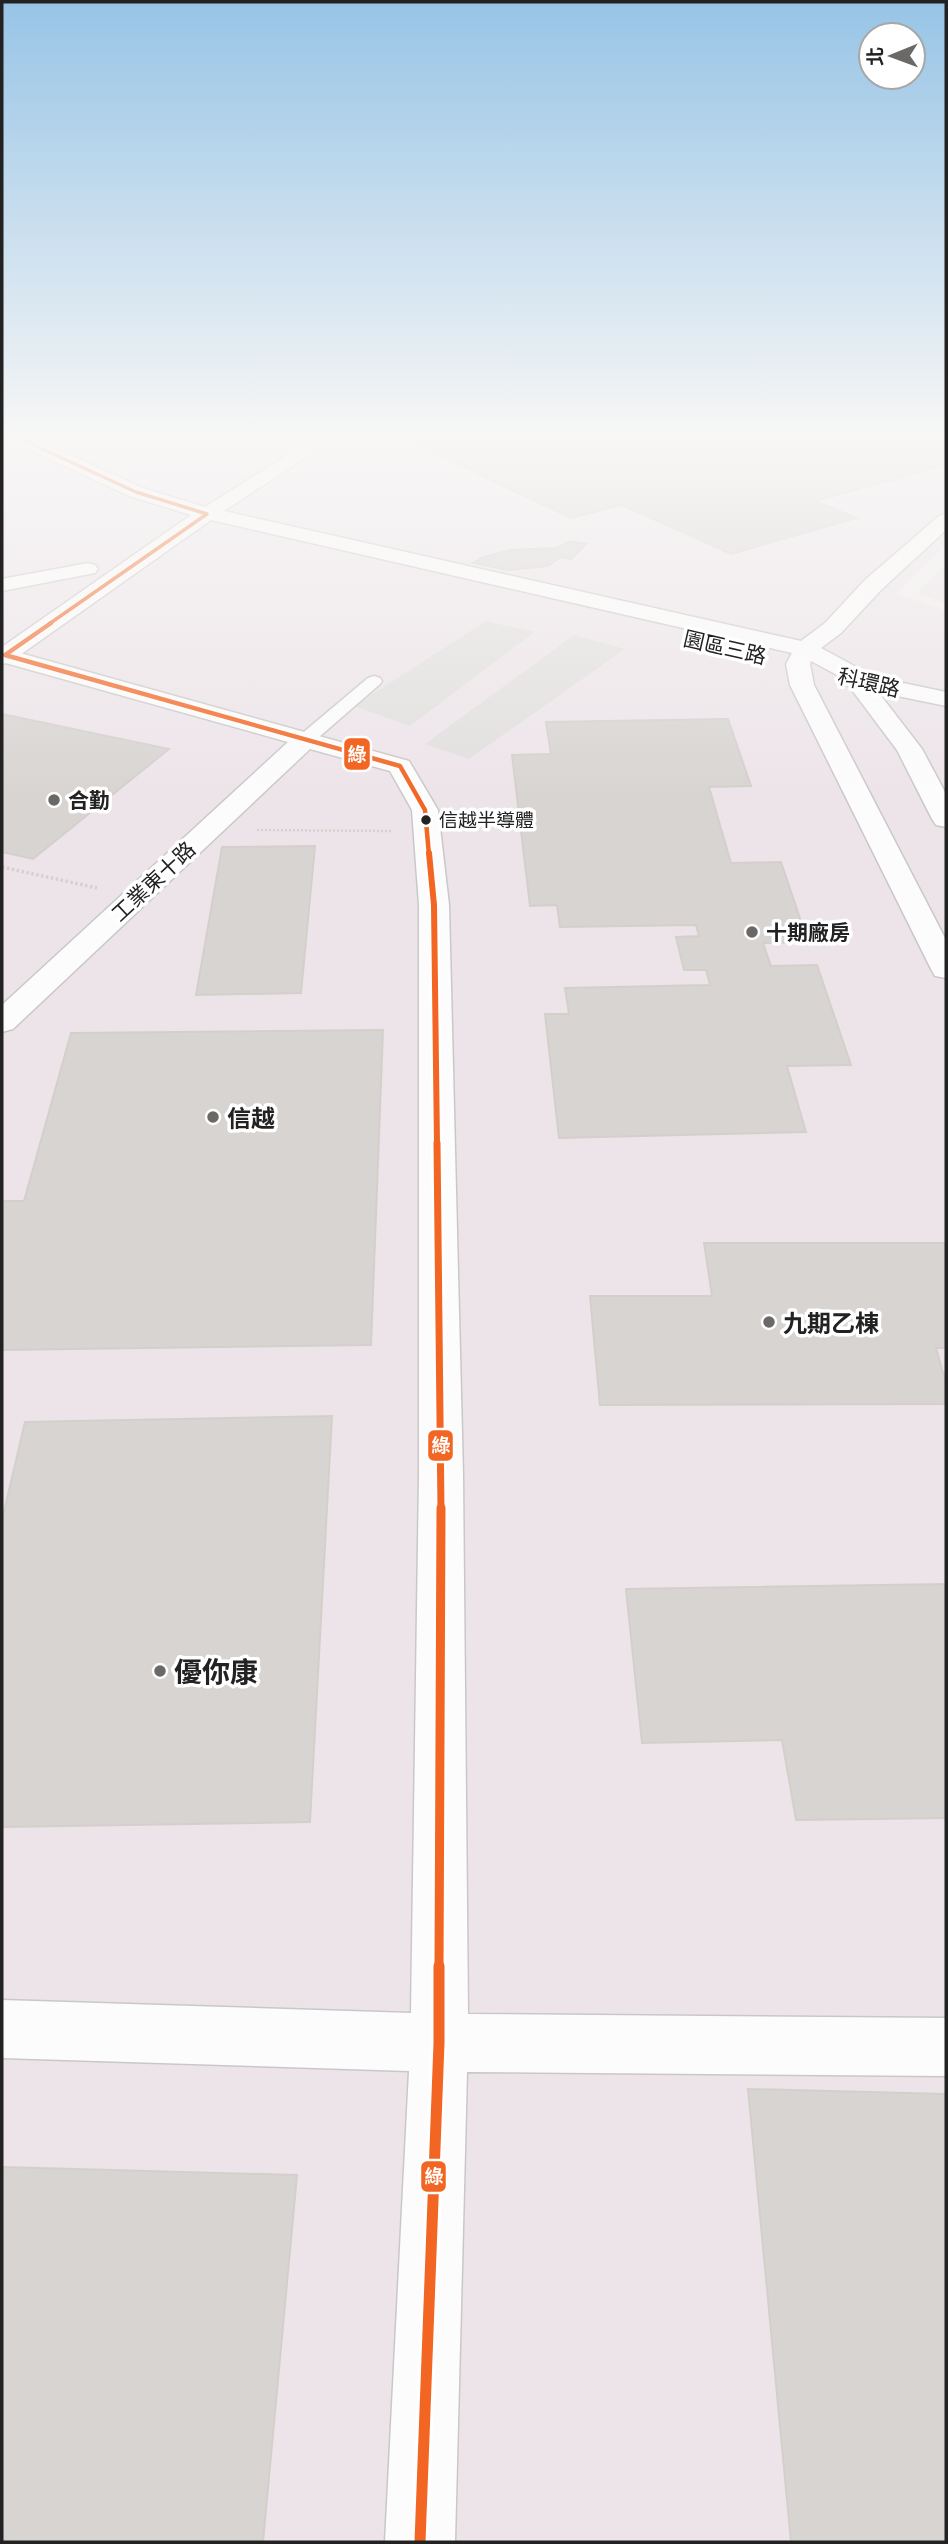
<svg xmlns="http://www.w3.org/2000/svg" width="948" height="2544" font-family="'Open Sans','Noto Sans TC',sans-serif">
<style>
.industrial{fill:#ede4e9}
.parking{fill:#e0dfde}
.building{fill:#d7d4d2;stroke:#d3d0cc;stroke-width:2}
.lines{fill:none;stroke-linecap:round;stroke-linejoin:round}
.service-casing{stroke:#c9c8c7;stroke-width:3}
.minor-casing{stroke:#c9c8c7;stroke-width:3}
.tertiary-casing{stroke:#c9c8c7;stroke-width:3}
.path-far1{stroke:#dccecd;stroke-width:2.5;stroke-dasharray:2 2;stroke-linecap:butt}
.path{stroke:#dccecd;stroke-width:3.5;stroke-dasharray:2.5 2.5;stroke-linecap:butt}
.service{fill:#fdfcfc;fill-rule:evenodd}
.minor{fill:#fdfcfc;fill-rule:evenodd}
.tertiary{fill:#fdfcfc;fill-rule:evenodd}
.bus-1-far5-casing{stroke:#fff;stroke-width:6}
.bus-1-far4-casing{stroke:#fff;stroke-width:8}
.bus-1-far3-casing{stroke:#fff;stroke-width:10}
.bus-1-far2-casing{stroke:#fff;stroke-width:12}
.bus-1-far1-casing{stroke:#fff;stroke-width:14}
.bus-1-casing{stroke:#fff;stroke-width:17}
.bus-1-far5{stroke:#f26522;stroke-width:3.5}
.bus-1-far4{stroke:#f26522;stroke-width:4.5}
.bus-1-far3{stroke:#f26522;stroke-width:6}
.bus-1-far2{stroke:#f26522;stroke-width:7}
.bus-1-far1{stroke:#f26522;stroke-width:9}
.bus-1{stroke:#f26522;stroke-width:11}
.poi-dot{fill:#6a6968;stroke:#fff;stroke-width:2.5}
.bus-dot{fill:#222;stroke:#fff;stroke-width:2.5}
.labels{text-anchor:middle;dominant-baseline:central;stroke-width:7;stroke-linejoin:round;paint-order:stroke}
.far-bus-label{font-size:19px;fill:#222;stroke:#fff;text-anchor:start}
.far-street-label{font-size:21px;fill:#222;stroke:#fff}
.far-poi-label{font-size:21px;font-weight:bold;fill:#222;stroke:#fff;text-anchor:start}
.poi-label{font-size:24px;font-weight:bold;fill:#222;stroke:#fff;text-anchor:start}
.near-poi-label{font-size:28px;font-weight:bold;fill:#222;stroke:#fff;text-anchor:start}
.line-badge{stroke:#fff;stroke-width:2.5}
.badge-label{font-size:19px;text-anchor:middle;font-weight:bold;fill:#fff}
</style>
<rect width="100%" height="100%" fill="#f0eeeb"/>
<path class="industrial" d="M2,440H946V545L896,594L946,611V2542H2Z
M946,563V603L917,593Z"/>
<path class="parking" d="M486,621L535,632L410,726L354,706Z
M574,635L625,649L469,759L425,744Z"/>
<path class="building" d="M407,440H946V465L815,501L856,518L731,554L622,505L571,518Z
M570,541L586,544L571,559L560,557L548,566L509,570L473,563L484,557L511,550L557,548Z
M2,714L169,749L33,859L2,852Z
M728,719L751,786L709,787L731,863L781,862L808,942L763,943L771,966L817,965L851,1065L787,1066L806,1132L559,1138L545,1014H569L565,988L710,985L706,970H684L676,937L699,936L696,925L560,927L557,905L530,906L512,755L551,754L546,722Z
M315,846L301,993L196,995L222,847Z
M383,1030L371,1345L2,1350V1201H24L71,1033Z
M704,1243H946V1348H936L946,1383V1404L600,1405L590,1296H712Z
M332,1416L310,1822L2,1827V1520L25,1422Z
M946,1584V1818L796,1820L782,1740L642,1743L626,1589Z
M748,2089L946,2094V2542H791Z
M2,2167L297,2175L263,2542H2Z"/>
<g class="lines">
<defs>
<path id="service" d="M374,676L380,678L382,681L380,684L311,744H299L296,740L299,736L368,678Z"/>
<path id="minor" d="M88,563L95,565L98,569L95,573L2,591V579Z
M2,648L409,761L438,810L449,905L463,1475L468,2014L946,2018V2076L467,2072L455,2542H385L409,2071L2,2058V2000L411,2013L419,1475V905L412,810L390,771L310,749L13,1029L2,1032V1005L288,742L2,662Z"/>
<path id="tertiary" d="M14,440H38L143,488L205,507L311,440H332L224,511L801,641L825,623L865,580L939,516L946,514V530L881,590L841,633L821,648L860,669L865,675L946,692V706L878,692L922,749L946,794V827L936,825L932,819L897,750L849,686L841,684L837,679L839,676L811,661L810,664L814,685L946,940V978L935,976L931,969L790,685L786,664L792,653L211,520L10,662L2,664V647L191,515L129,496L17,444Z"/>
</defs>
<use href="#service" class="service-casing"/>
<use href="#minor" class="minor-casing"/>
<use href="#tertiary" class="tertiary-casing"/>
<path class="path-far1" d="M257,830L392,831"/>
<path class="path" d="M2,867L97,888"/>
<use href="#service" class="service"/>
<use href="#minor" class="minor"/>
<use href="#tertiary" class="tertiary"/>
<defs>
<path id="bus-1-far5" d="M23,440L136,492L207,514
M49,624L207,514"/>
<path id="bus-1-far4" d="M5,655L400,766L425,810L429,855
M5,655L51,623"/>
<path id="bus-1-far3" d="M429,853L434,905L437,1145"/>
<path id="bus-1-far2" d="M437,1143L441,1510"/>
<path id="bus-1-far1" d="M439,1968L441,1508"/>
<path id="bus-1" d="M420,2542L439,2043V1966"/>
</defs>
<use href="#bus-1-far5" class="bus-1-far5-casing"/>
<use href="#bus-1-far4" class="bus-1-far4-casing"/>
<use href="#bus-1-far3" class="bus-1-far3-casing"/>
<use href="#bus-1-far2" class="bus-1-far2-casing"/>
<use href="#bus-1-far1" class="bus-1-far1-casing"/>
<use href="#bus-1" class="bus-1-casing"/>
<use href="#bus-1-far5" class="bus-1-far5"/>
<use href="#bus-1-far4" class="bus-1-far4"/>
<use href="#bus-1-far3" class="bus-1-far3"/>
<use href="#bus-1-far2" class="bus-1-far2"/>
<use href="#bus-1-far1" class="bus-1-far1"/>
<use href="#bus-1" class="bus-1"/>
</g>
<linearGradient id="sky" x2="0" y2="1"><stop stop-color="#97c4e6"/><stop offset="0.55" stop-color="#f8f7f6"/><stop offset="1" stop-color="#f8f7f6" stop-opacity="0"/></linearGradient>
<rect width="948" height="796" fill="url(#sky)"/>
<g class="poi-dot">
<circle cx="54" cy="800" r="7"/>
<circle cx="752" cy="932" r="7"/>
<circle cx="213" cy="1117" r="7"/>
<circle cx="769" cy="1322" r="7"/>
<circle cx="160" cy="1671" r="7"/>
</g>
<circle class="bus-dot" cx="426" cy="820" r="6"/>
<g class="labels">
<g class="far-bus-label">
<text x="439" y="820">信越半導體</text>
</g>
<g class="far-street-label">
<text transform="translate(725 647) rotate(13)">園區三路</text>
<text transform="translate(869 682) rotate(13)">科環路</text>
<text transform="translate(153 881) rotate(-43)">工業東十路</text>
</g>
<g class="far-poi-label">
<text x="68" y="800">合勤</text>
<text x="766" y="932">十期廠房</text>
</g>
<g class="poi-label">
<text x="227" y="1117">信越</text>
<text x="783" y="1322">九期乙棟</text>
</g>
<g class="near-poi-label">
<text x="174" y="1671">優你康</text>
</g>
</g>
<g class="line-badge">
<rect x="343" y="737" width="28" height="34" rx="7" fill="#f26522"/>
<rect x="427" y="1429" width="27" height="33" rx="7" fill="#f26522"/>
<rect x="420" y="2160" width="27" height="33" rx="7" fill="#f26522"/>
</g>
<g class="badge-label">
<text x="357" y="761">綠</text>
<text x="441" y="1452">綠</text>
<text x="434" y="2183">綠</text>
</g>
<rect width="948" height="2544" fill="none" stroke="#222222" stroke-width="7"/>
<g transform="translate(892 56) rotate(269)"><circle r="33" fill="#ffffff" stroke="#a7a7a7" stroke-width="2"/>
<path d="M0-5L12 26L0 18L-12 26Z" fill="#6a6968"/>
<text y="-10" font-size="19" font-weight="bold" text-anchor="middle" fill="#222222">北</text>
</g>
</svg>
